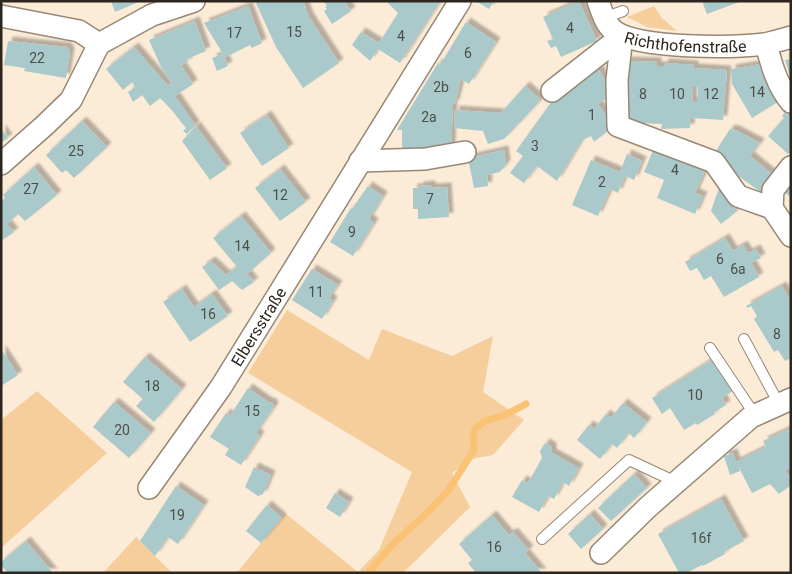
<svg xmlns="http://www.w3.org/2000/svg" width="792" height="574" font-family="Roboto,sans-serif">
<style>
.green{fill:#f5ce9c}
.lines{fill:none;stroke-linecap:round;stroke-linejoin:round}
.stream{stroke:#f9c274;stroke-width:7}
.building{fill:#aac9ca;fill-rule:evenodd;filter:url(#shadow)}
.lane-casing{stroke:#978875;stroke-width:12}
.street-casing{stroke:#978875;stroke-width:24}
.lane{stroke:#fff;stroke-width:10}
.street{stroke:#fff;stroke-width:21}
.labels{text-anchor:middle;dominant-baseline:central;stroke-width:4.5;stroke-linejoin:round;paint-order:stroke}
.number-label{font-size:14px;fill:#4c4f49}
.street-label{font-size:16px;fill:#2c261e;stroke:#fefbf6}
</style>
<defs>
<filter id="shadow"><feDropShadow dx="4.5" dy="-4.5" stdDeviation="1" flood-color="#0004"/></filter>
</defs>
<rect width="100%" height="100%" fill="#fbebd7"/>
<path class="green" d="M654,6L662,18L677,31L647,27L627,17Z
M287,310L369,360L382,329L452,356L493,336L483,392L524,420L493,455L471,459L452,473L470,507L403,573H237L285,513L358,572L379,550L412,472L248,373Z
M37,391L107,453L1,548V420Z
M136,537L172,573H103Z"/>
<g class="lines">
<path class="stream" d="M368,573L394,543L427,513L448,491L474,450L473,438L475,429L485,421L505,415L526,404"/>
</g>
<path class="building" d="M111,1H141L115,12Z
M255,1H303L309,17L339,63L303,88L276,47Z
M323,1H344L351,11L332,24L324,11L327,9L325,7L327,6Z
M386,1H440L400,63L378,49L370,61L352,45L361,32L379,43L398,13Z
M476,1H494L489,9Z
M579,1L597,41L561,57L556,46L551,48L547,41L553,39L543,17Z
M702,1H742L707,14Z
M248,6L262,43L252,48L250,45L226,57L223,54L228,66L217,71L212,58L223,54L204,23Z
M195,21L206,51L187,59L188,62L181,65L193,84L175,96L195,125L187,134L183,131L186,128L170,108L160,98L150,106L142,95L133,102L128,92L135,87L132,82L123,90L106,69L134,47L168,86L171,82L162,69L149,40Z
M466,22L496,42L469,84L461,79L455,104H453L451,149L402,151V130H397L438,63L440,65Z
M8,41L67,47L70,52L66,78L24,71L25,68L4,65Z
M791,59V76H790L785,60Z
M626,61L657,62V66H664V63L694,65V68L727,70L723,120L691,118L690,128L661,129L662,124L622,122ZM693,87H698L697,101H692Z
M761,64L781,100L752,118L732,84L731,69Z
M599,70L613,94L598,104L614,126L594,142L591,136L581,141L557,181L537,166L524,183L510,173L523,156L516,151L555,97L563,88Z
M525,86L541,100L504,139L488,144L483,131L454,128L455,110L501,113Z
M791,111V151L788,154L768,136L784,118L782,116L785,112L787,115Z
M267,115L289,148L262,166L240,133Z
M82,121L107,147L74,178L66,170L62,173L46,155Z
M196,126L227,168L210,180L182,141Z
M1,129L8,138L1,143Z
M730,129L735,130L760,143L750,156L773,175L762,193L737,175L716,151Z
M654,148L706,168L695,193L703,196L695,214L657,198L664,180L644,172Z
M504,150L506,164L500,172L487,175L488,186L474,188L468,158Z
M627,154L642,161L634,180L625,176L618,193L610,189L598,216L572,205L591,160L620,172Z
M34,167L57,195L25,221L18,214L7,224L14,232L1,241V202L5,198L3,195Z
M280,169L306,202L280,221L255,188Z
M430,185L432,188L447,187L449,217L418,219V209H413V188H418L420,186Z
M791,185V197L785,193Z
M368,186L383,196L369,219L374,223L353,256L330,242L351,208L352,209Z
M719,188L737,211L721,224L711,211Z
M241,216L271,253L247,274L254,282L242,290L232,281L219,290L202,267L211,261L226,275L237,267L213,238Z
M725,238L733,251L743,245L748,253L756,249L761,258L751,263L759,277L724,297L711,276L704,280L697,268L690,271L685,262Z
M312,269L338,285L329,298L333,301L322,319L292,300Z
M782,286L791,301V358L785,361L778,350L774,352L754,319L757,316L751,306L748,308L746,306Z
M182,289L194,307L212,294L228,316L190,342L163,302Z
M1,349L18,375L1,386Z
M145,357L182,389L154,422L136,406L143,399L123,382Z
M713,359L733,391L722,398L726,405L714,412L715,414L697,425L696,423L684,430L670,408L662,414L652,398Z
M248,388L268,402L272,403L274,407L256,433L260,436L241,465L225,455L229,449L210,437L226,413L230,416Z
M114,402L151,433L129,458L93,427Z
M623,403L647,422L634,438L629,433L617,448L612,444L600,459L577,440L589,425L594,429L606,414L611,418Z
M791,428V467L785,470L791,478V485L779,494L770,484L752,493L736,462L740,471L730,475L724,456L733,453L736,462L766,447L763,441Z
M545,443L552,447V453L579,468L569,486L563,482L554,499L548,496L539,512L512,497L522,480L528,483L542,458L540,451Z
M254,467L271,475L263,494L258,496L245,487Z
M634,474L647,488L611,521L598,508Z
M176,486L204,505L178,544L168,537L155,556L140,541Z
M335,493L349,502L340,517L326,508Z
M721,499L744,541L724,552L725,554L703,566L702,565L686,573H679L658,534Z
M267,505L282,518L261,543L246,531Z
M590,514L603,529L581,549L568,534Z
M492,515L509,535L513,532L529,550L525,553L542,573H476L468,563L472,560L459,544Z
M26,541L53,573H8L1,565V562Z"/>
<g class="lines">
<defs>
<path id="lane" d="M604,18L623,11
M744,339L779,404
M710,348L755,415
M542,539L629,460L676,482"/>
<g id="street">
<path id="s1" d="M598,1C602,12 605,24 614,31C639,49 733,48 765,44C773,42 782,40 791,37"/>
<path d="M1,16L79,31L99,44"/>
<path d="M622,36L617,80L618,126L714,162L738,196L772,208L791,236"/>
<path d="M766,44C771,63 777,86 791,102"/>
<path d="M552,91L622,36"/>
<path d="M360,161L425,159L465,152"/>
<path d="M1,164L44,126L71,100L99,44L152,15L194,1"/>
<path d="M772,208L773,190L791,167"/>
<path id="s2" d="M149,488L221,387L460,1"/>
<path d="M601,553L648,507L751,417L791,399"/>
</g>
</defs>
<use href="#lane" class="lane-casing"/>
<use href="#street" class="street-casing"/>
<use href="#lane" class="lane"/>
<use href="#street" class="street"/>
</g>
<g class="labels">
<g class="number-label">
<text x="570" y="28">4</text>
<text x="294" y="32">15</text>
<text x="234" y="33">17</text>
<text x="401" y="36">4</text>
<text x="468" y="53">6</text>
<text x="37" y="58">22</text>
<text x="441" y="87">2b</text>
<text x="757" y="92">14</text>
<text x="643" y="94">8</text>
<text x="677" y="94">10</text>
<text x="711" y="94">12</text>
<text x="592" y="115">1</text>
<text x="429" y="117">2a</text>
<text x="535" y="146">3</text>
<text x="76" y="151">25</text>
<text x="675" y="170">4</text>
<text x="602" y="182">2</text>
<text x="31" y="189">27</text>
<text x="280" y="195">12</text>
<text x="430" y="199">7</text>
<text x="352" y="232">9</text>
<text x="242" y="246">14</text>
<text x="720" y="259">6</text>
<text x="738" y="269">6a</text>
<text x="316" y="292">11</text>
<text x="208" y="314">16</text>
<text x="777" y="334">8</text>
<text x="152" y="386">18</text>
<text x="695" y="395">10</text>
<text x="252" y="411">15</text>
<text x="122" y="430">20</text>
<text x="177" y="515">19</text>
<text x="701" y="538">16f</text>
<text x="494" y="547">16</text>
</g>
<g class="street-label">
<text stroke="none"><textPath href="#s1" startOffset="108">Richthofenstraße</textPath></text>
<text stroke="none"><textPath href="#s2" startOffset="195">Elbersstraße</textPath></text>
</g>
</g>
<rect width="792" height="574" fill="none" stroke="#2c261e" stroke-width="5"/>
</svg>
